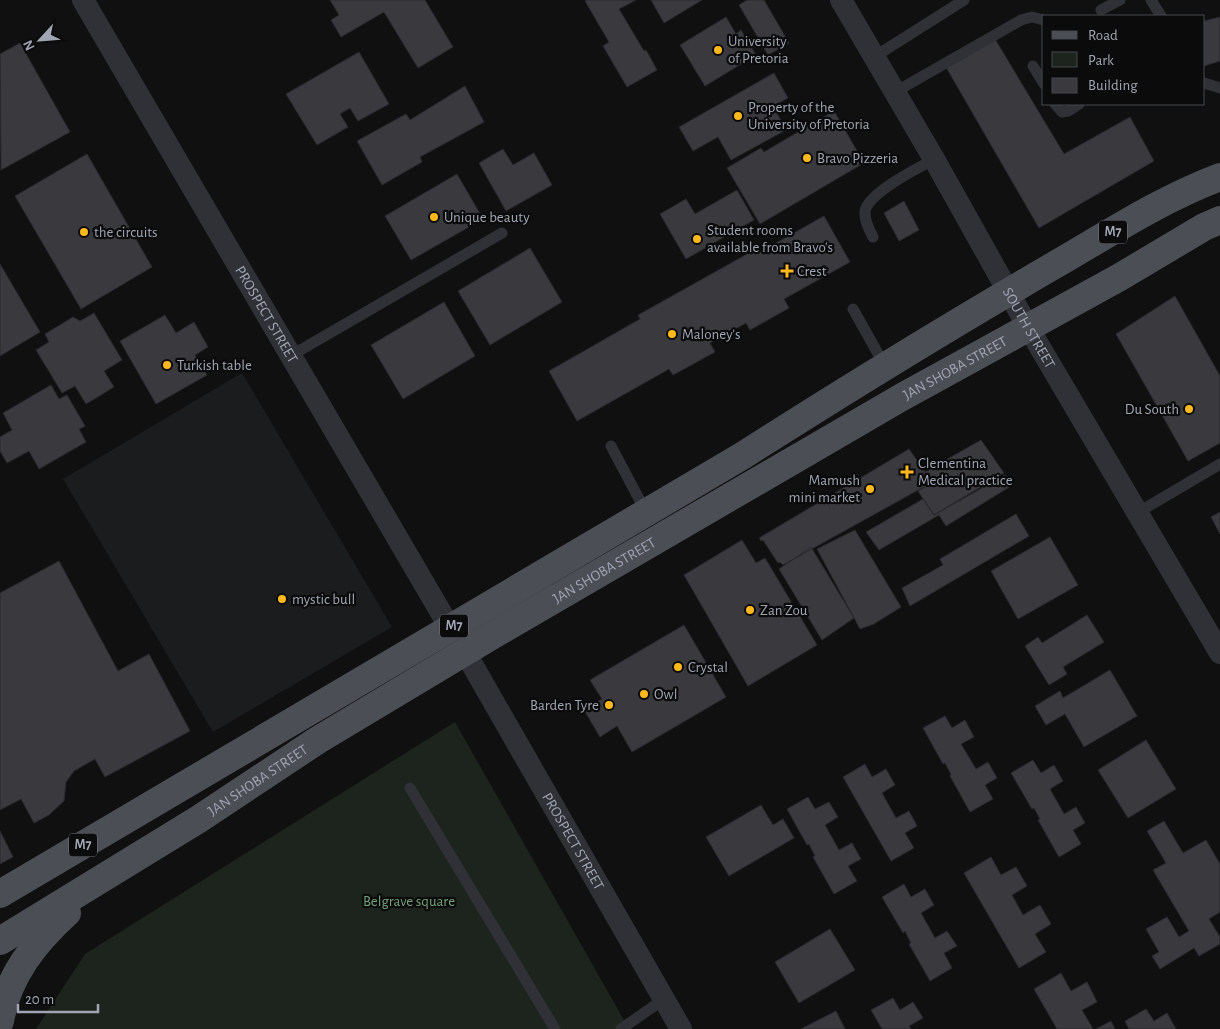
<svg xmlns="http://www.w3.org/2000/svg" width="1220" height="1029" font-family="'Alegreya Sans',sans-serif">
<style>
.built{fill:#1b1c1e}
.green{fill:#1c241d}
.building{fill:#39393e;stroke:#2a292d}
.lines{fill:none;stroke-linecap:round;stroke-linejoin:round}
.lane{stroke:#303136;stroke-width:11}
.street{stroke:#303136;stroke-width:22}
.primary{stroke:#4c4e56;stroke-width:28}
.poi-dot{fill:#ffb91a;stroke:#0b0b0c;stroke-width:2}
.labels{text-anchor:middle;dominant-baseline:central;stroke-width:4.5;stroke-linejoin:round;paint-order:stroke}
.shield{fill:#0b0b0c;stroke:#737781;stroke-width:1}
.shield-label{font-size:14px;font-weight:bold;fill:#9fa5b3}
.poi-label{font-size:15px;fill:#9fa5b3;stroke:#0b0b0c;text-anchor:start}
.street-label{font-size:15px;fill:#9fa5b3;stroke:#0b0b0c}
.park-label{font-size:15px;fill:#74a078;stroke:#0b0b0c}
</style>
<rect width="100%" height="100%" fill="#101011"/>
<path class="built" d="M242,373L392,627L213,732L63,479Z"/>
<path class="green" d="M455,722L629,1029H36L85,954Z"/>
<path class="building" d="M330,0H425L453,47L418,68L384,12L341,37L331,20L339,15Z
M587,0H636L619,9L644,51L646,50L657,70L627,87L603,46L609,42L585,1Z
M651,0H702L664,23Z
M747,0H764L789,43L768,55L739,5Z
M726,17L736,34L741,30L756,55L705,86L680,45Z
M1220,17V61L1204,66V21Z
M992,34L1064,154L1130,117L1154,161L1039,228L943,62Z
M20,43L70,132L1,170L0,54Z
M359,52L389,104L358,121L350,108L340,114L348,127L317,145L286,94Z
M774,73L788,98L773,106L786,130L731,160L718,137L693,151L679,127Z
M465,86L484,122L420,157L422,162L382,185L357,141L406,114L410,120Z
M834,111L864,163L760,224L727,168L761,148L764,152Z
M503,149L513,165L534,153L552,185L506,211L479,163Z
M87,154L152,267L81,309L15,196Z
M457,174L483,219L411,260L385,216Z
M737,190L754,220L686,259L660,214L686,199L695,214Z
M904,201L919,230L899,241L884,213Z
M824,216L850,262L784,299L789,308L750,330L746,323L710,343L715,352L673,375L669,369L577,421L549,371L640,319L638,315L758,248L760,252Z
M530,248L562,302L490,345L458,291Z
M0,264L40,332L0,356Z
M1175,296L1220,376V443L1188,461L1116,334Z
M444,302L475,356L403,399L371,345Z
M94,313L122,360L104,371L114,387L86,404L75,386L62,393L36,350L49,342L45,334L73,317L80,321Z
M165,315L176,333L194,322L208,347L195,355L207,375L156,404L120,341Z
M51,385L59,399L67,395L85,426L79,429L86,442L39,469L29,451L7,463L0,451V437L12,430L3,413Z
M981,440L1004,473L934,515L918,491L930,484L923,473Z
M909,449L925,472L923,473L929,484L783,565L780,562L778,563L763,540L761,541L759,538Z
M1005,475L1011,486L946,526L939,515L879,550L866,532L923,499L934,515Z
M1220,512V534L1211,517Z
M1016,514L1029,536L910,606L902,588L943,565L940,559Z
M855,530L901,607L874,624L860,629L817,549Z
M1050,537L1078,585L1018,619L991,571Z
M742,540L756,563L765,558L817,645L748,686L684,575Z
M811,547L854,618L822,640L779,569Z
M59,561L118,671L149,654L190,731L105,777L95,759L74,771L66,782L64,801L49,815L34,823L21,799L0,810V593Z
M1087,615L1104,642L1063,667L1067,674L1049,685L1025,646L1038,637L1042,643Z
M684,625L726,697L632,752L617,726L600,737L584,710L602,699L590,680Z
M1110,670L1137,716L1084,747L1065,714L1046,725L1035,706L1060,691L1063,698Z
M945,716L952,728L965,720L974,737L961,744L976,769L988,762L997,778L985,785L993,799L970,812L950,776L951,774L945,763L943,764L923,728Z
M1146,740L1176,789L1128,818L1098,770Z
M1033,760L1041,773L1054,765L1063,781L1050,789L1064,814L1076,807L1085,823L1073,830L1081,844L1059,857L1038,820L1040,819L1034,808L1032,809L1011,773Z
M865,764L872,777L886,769L895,785L882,793L896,818L909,811L917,826L905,833L914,848L891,861L843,777Z
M808,797L815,809L829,802L838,817L825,825L839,850L852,843L861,859L848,866L857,881L834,894L813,857L815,856L809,844L807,845L787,809Z
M761,805L773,825L783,819L794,838L729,876L706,837Z
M1164,821L1183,853L1206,840L1220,864V912L1209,919L1220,937V944L1199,956L1194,948L1160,969L1152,956L1159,952L1146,929L1167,917L1179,937L1189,931L1153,870L1166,863L1147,831Z
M0,831L13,857L0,864Z
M991,857L1001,875L1016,867L1027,886L1012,895L1023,915L1040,905L1051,924L1035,934L1046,952L1019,968L964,873Z
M904,884L911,897L925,889L934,905L921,913L935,938L947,931L957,946L944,953L952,968L930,981L909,944L911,943L905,931L903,933L882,897Z
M830,929L855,970L799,1003L775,962Z
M1061,973L1071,991L1087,982L1097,1002L1082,1010L1093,1029H1057L1034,989Z
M893,998L900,1010L913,1002L923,1018L909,1026L911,1029H882L871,1010Z
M1146,1009L1154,1021L1167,1013L1176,1029H1129L1125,1021Z
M836,1011L845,1029H801Z
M1111,1021L1115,1029H1096Z"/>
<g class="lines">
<path class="lane" d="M1151,0L1161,16
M1101,10L1120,0
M874,57L964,0
M1033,66L1044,84
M1204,83L1220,88
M895,92L1021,20L1032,17L1044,20
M1055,104L1062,112L1068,111L1079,104
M873,237C869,229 864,220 865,211C869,192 917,169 934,159
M853,309L885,366
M292,355L502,233
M611,446L646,512
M1137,513L1220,464
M410,788L555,1029
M621,1029L664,999"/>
<g class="street">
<path id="s1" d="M83,0L450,628"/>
<path id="s2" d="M841,0L934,159L1028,327L1220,653"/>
<path id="s3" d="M465,652L681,1029"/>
</g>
<g class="primary">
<path d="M0,894L742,456C844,391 948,327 1053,266C1107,235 1161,199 1220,177"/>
<path id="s4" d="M0,941L199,819L318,740L498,632L902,397L1120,277L1204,227L1220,220"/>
<path d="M0,1021C8,976 34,943 67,913"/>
</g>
</g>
<g class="poi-dot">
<circle cx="718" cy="50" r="5"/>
<circle cx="738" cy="116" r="5"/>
<circle cx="807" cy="158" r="5"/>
<circle cx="434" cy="217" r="5"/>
<circle cx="84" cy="232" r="5"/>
<circle cx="697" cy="239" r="5"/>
<path d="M784.5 263.5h5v5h5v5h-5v5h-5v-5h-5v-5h5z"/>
<circle cx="672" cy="334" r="5"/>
<circle cx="167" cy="365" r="5"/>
<circle cx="1189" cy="409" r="5"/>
<path d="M904.5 464.5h5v5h5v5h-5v5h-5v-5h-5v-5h5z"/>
<circle cx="870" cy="489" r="5"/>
<circle cx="282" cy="599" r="5"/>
<circle cx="750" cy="610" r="5"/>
<circle cx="678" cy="667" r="5"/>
<circle cx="644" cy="694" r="5"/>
<circle cx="609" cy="705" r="5"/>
</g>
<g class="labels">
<g class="shield">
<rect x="1099" y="220.5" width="28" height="23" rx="4"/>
<rect x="440" y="614.5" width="28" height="23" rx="4"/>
<rect x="69" y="833.5" width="28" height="23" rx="4"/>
</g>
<g class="shield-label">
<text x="1113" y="232">M7</text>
<text x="454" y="626">M7</text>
<text x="83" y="845">M7</text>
</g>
<g class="poi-label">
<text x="728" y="41">University<tspan x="728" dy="17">of Pretoria</tspan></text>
<text x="748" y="107">Property of the<tspan x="748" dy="17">University of Pretoria</tspan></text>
<text x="817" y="158">Bravo Pizzeria</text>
<text x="444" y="217">Unique beauty</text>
<text x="707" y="230">Student rooms<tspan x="707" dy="17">available from Bravo's</tspan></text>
<text x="94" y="232">the circuits</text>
<text x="797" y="271">Crest</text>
<text x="682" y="334">Maloney's</text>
<text x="177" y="365">Turkish table</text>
<text x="1179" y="409" text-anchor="end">Du South</text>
<text x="918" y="463">Clementina<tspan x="918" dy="17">Medical practice</tspan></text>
<text x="860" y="480" text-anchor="end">Mamush<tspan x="860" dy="17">mini market</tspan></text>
<text x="292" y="599">mystic bull</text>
<text x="760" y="610">Zan Zou</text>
<text x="688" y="667">Crystal</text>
<text x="654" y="694">Owl</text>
<text x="599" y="705" text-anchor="end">Barden Tyre</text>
</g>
<g class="street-label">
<text stroke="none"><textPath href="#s1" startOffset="364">PROSPECT STREET</textPath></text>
<text stroke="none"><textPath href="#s2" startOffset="378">SOUTH STREET</textPath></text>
<text stroke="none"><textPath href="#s4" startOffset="1114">JAN SHOBA STREET</textPath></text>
<text stroke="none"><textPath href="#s4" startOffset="709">JAN SHOBA STREET</textPath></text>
<text stroke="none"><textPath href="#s4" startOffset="304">JAN SHOBA STREET</textPath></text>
<text stroke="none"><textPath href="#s3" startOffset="218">PROSPECT STREET</textPath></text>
</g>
<g class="park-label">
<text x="409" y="901">Belgrave square</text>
</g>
</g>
<rect x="1042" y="15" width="162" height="90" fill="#0b0b0c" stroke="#46494f"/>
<rect x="1052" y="31" width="25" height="8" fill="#4c4e56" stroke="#46494f"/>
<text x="1088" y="40" font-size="15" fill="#9fa5b3">Road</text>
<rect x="1052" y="52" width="25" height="15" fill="#1c241d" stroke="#46494f"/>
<text x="1088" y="65" font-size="15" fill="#9fa5b3">Park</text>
<rect x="1052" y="78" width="25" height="15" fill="#39393e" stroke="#46494f"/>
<text x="1088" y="90" font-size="15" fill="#9fa5b3">Building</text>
<g transform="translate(40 40) rotate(244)" stroke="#0b0b0c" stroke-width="4" paint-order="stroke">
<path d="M0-4L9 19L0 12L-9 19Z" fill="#9fa5b3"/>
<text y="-8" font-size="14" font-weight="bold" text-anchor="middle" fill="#9fa5b3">N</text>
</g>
<path d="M18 1004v8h80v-8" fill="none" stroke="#9fa5b3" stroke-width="2.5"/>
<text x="25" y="1004" font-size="15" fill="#9fa5b3" stroke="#0b0b0c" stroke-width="4" paint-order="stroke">20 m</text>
</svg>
